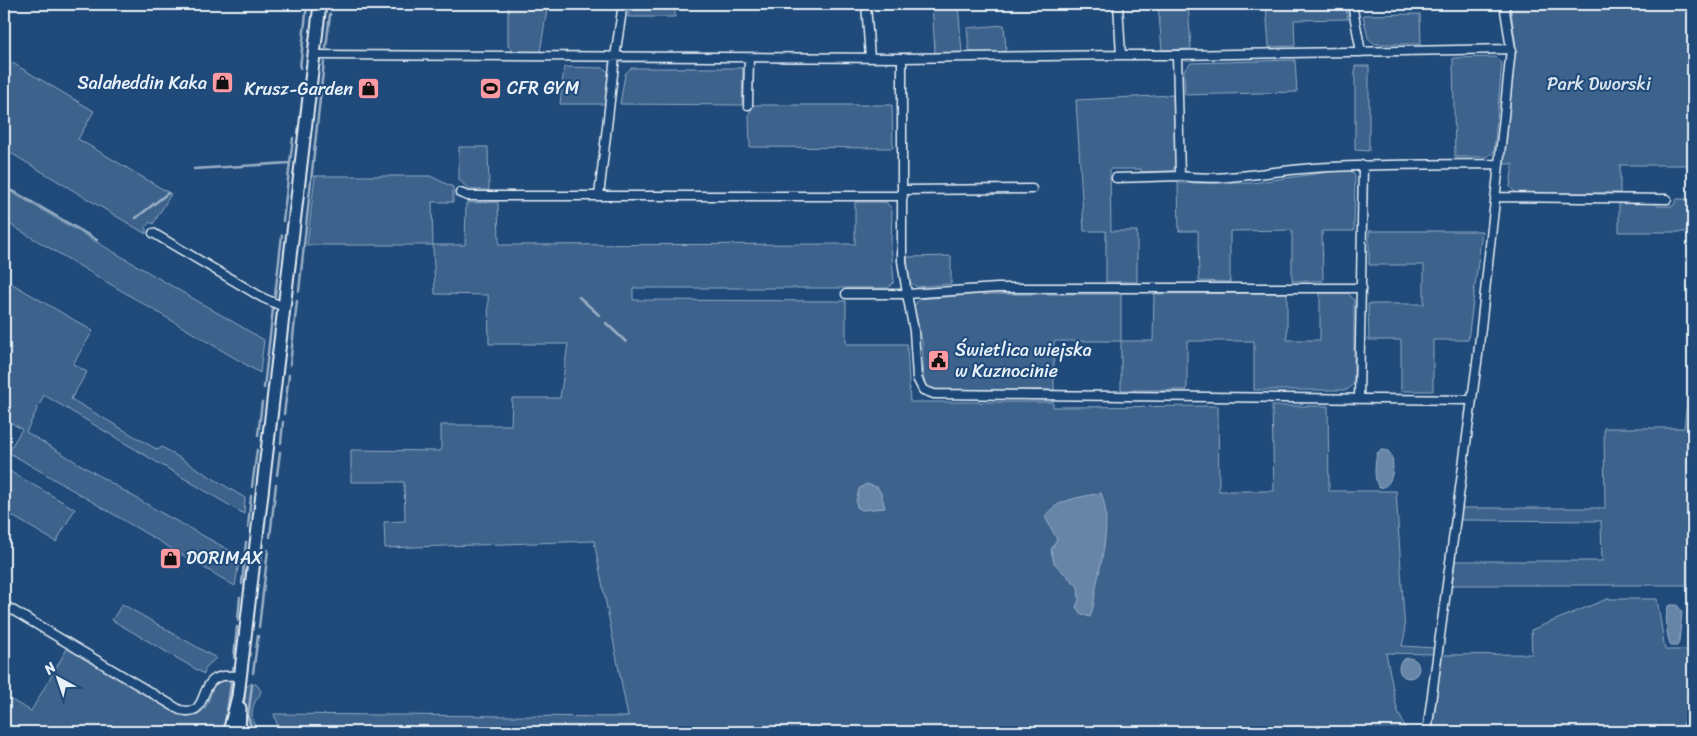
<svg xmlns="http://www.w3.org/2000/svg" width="1697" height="736" font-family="Sriracha,sans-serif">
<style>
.green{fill:#3c628c;stroke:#92aac2}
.water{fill:#6685a7;stroke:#9ab0c7}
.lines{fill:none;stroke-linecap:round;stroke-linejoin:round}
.stream{stroke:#9ab0c7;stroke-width:2.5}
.street-casing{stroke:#e8f1f8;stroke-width:11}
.secondary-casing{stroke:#e8f1f8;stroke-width:15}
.street{stroke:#1f4a7a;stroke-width:8}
.secondary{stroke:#1f4a7a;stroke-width:11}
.labels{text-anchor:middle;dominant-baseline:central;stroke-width:4;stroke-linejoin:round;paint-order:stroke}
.poi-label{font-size:18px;fill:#e8f1f8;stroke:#1f4a7a;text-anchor:start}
.park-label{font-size:18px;fill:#d7e3ed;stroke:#1f4a7a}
</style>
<rect width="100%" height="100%" fill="#1f4a7a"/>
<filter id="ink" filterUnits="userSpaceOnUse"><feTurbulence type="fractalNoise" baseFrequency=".02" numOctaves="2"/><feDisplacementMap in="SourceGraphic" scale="10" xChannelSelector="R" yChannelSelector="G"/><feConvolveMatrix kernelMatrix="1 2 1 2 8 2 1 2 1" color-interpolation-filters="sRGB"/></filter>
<g filter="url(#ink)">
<path class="green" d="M508,4H548L540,52H514L508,46Z
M631,4H675V17H628Z
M932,4H958L962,53H935Z
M1158,4H1188L1191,49L1162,50Z
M1266,4H1345L1348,19L1294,20L1295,46L1269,47Z
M1510,4H1693V165H1620V193H1516L1510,187L1513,164H1504L1515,54L1517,53Z
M1420,14L1421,44H1375L1368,38L1363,15Z
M1004,25L1006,49L1003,53H974L969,49L967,28Z
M1496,57L1502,63L1494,152L1487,157H1455L1453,58Z
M4,58L94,111L78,139L171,194L153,224L150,222L146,227V234L4,149Z
M1295,60L1297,92L1185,95L1184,70L1191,63Z
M1355,66H1369V151L1355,150Z
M564,67L604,68L610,74L605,104H560Z
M631,68H743L742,105L620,104L625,74Z
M1173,95L1176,167L1171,171L1141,172V169H1110L1111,231H1137V282H1106V231H1084L1076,100Z
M754,105H892L893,148L750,147L749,114Z
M459,147H488L489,190H470L459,180Z
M1349,169L1355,175L1354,231H1322L1323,281H1292V230L1230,231V282L1199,281L1198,231H1179L1178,183H1252Z
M315,176H430L453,187V202H432L433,245H465L466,203L498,202L499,245L855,244V202H886L892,209L891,245L894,282L888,288H633V300L846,301V344H907L910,402H1053V407L1218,406L1219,491H1274L1272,406H1328L1329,491H1396L1405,633L1402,646L1435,648L1434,654L1386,653L1397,709L1407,732H288L277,724L274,714L628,717L594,541L385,548L384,522L405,521L404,482H351V450L441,451V425H511L512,398H560L568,344H489L488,295L435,294L433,245H307Z
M6,189L264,340L260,373L4,221V190Z
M1677,199H1693V232H1619V203H1656L1658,206H1673Z
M1369,231H1482L1468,340H1433V391H1401V340H1369L1368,304H1424V265H1369Z
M951,256V284L917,287L908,281L907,257Z
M4,279L93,331L73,364L87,372L71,399L158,450L162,447L245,498L244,514L44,395L26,432L158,511L240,556L235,586L8,452L22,429L4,419Z
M1287,293V340H1320V293H1348L1354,300V384L1347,390H1254V341H1187V390H1121V341H1054V390H930L924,384L922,342L914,306L919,299L983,294H1121V341H1153L1154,294Z
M1693,348V585H1452L1455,561H1602L1601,521L1460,520L1462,508H1605L1604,428H1684Z
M4,468L75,509L56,542L4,511Z
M1607,599H1657L1665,650H1690L1693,624V679L1685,721L1680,732H1432L1442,655L1532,654L1531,630Z
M122,604L216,658L206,667L204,674L112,620Z
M68,647L186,716C212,716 206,697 217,681L226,679L230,680C237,695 228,717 224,732H15L16,727L4,724V696L31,711Z
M252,683L257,685L261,691C260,696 257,698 255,702C250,712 252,723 258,732H244L243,724L246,687Z"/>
<path class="water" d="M1381,450C1384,450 1386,450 1388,451C1396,457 1395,488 1379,488C1373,478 1375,464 1377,453Z
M866,484L877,487L881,493L885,508L862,510L857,507L856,502L859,489Z
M1101,493C1113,522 1100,564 1095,594C1094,602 1093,610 1090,617L1081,614L1076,607L1079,600L1078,587L1054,563L1051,550L1057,539L1045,517C1055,499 1083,497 1101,493Z
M1671,605H1677L1682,612L1679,642L1677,646H1671C1666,635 1665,618 1668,606Z
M1399 668a10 10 0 1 1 20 0a10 10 0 1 1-20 0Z
M1693,679V732H1680L1685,721Z"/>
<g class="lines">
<path class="stream" d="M331,6V4
M326,48L330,14
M300,68L307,4
M194,169L290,163
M4,192L13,191L97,240
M136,218L168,193
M283,221L293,138
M299,291L324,62
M275,296L282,235
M579,297L599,315
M606,323L626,342
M290,365L297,301
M264,388L273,309
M284,414L289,375
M258,436L262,402
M281,443L283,422
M277,475L280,452
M252,487L257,450
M248,528L251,496
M270,537L276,484
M242,584L246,542
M238,620L240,597
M259,627L268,550
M234,658L237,627
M232,669L233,667
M253,673L258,636
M252,685L248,717L253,732
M4,728L22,732
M223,732L225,726L231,683"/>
<defs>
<path id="street" d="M623,4L615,57L599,196H903
M866,4L870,58
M1118,4L1121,55
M1352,4L1361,52
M314,55L902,58L1121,55H1177L1511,49
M1177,55L1180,176C1226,182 1268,171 1313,168C1375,164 1437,164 1499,164
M902,58V261L907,294L997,288H1362
M748,105L749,58
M1116,178L1180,176
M903,190L1032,189
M460,193L468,196H599
M1495,197L1667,199
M153,233L263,298L284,307
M846,294H907L914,331L917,378L923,390L934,394L1471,400
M1359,399L1363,165
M4,605L180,710C207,716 199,691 213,680C221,674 231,676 241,676
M1427,732L1478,355L1499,164L1511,49L1504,4"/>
<path id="secondary" d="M229,732L238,696L320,4
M239,732L240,708"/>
</defs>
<use href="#street" class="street-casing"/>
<use href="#secondary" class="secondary-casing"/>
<use href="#street" class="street"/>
<use href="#secondary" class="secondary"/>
</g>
</g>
<defs>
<symbol id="shop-square" viewBox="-11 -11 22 22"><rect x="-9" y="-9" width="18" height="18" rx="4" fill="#ff9aa2" stroke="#1f4a7a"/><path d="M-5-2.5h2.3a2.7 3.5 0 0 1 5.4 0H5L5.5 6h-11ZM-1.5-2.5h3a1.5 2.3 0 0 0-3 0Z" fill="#111"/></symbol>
<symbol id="stadium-square" viewBox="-11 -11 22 22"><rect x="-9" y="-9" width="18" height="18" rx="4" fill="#ff9aa2" stroke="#1f4a7a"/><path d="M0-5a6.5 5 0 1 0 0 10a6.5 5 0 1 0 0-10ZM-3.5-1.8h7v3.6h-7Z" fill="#111"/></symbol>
<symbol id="civic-square" viewBox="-11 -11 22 22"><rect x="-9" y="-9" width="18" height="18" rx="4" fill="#ff9aa2" stroke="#1f4a7a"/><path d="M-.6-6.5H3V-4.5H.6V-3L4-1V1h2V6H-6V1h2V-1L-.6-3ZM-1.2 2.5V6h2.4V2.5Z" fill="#111"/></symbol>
</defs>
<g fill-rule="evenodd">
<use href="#shop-square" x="210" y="70" width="25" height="25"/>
<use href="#stadium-square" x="478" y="76" width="25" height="25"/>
<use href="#shop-square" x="356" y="76" width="25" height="25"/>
<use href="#civic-square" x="926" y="348" width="25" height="25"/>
<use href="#shop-square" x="158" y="546" width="25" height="25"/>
</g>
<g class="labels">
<g class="poi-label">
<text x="207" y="83" text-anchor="end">Salaheddin Kaka</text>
<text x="507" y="88">CFR GYM</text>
<text x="353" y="89" text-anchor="end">Krusz-Garden</text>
<text x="955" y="350">Świetlica wiejska<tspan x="955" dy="21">w Kuznocinie</tspan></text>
<text x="186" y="558">DORIMAX</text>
</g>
<g class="park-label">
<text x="1599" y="84">Park Dworski</text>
</g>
</g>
<rect width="1697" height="736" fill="none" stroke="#1f4a7a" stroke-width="20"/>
<rect x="10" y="10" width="1677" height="716" fill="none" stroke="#e8f1f8" stroke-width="2" filter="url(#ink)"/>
<g transform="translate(58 678) rotate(320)" stroke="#1f4a7a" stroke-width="4" paint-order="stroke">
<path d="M0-4L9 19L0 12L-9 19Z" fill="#e8f1f8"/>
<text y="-8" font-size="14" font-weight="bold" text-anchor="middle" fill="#e8f1f8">N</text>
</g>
</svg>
